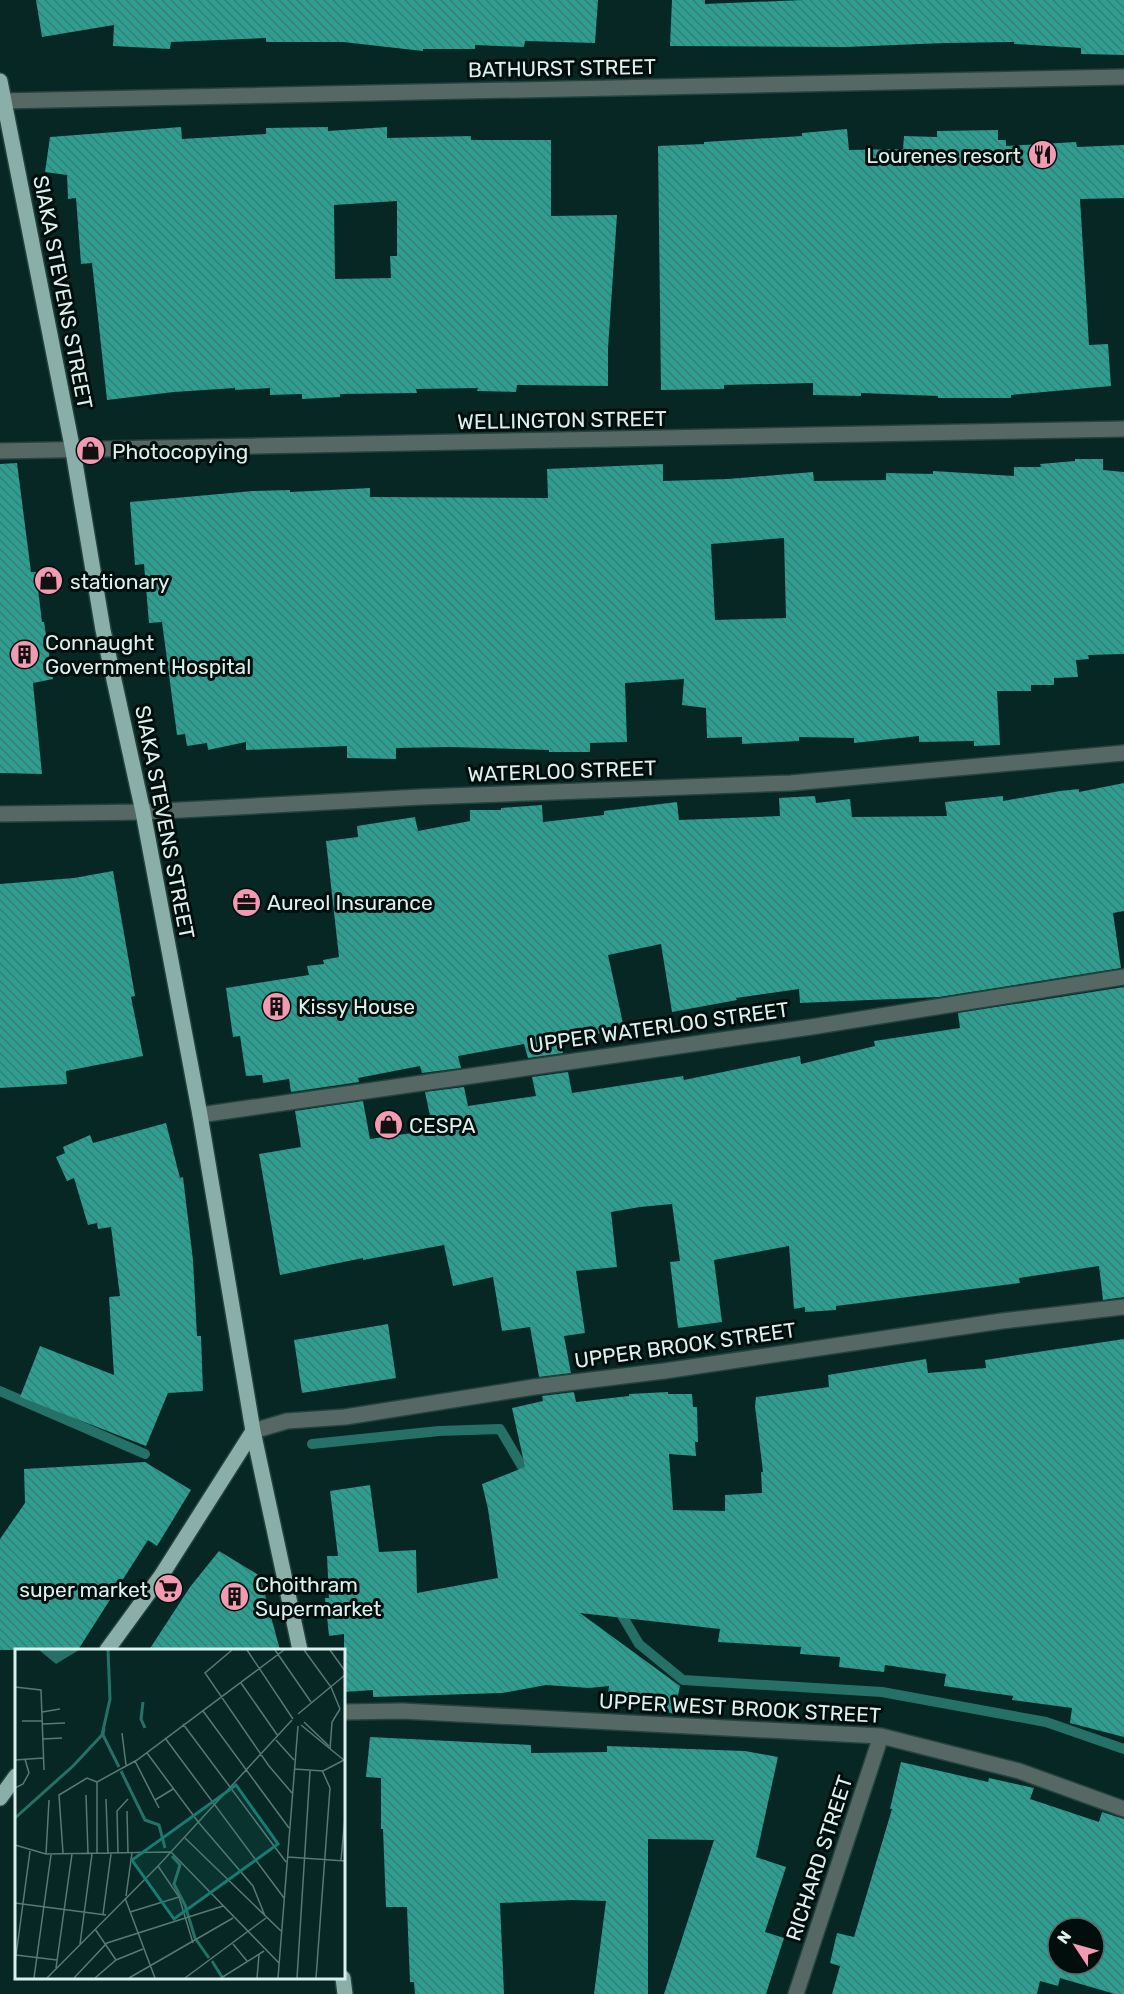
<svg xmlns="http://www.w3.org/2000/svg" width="1124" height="1994" font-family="Rubik,sans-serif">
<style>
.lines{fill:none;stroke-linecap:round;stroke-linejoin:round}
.stream{stroke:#267167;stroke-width:10}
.building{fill:url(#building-back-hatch);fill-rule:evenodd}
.minor-casing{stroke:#24433f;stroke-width:18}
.major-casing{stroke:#24433f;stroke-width:18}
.minor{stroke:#566864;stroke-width:15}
.major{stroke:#8aafa8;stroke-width:15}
.labels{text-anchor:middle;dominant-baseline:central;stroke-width:6;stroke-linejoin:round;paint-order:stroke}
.street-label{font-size:21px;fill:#dbf1ed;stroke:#010e0c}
.poi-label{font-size:21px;fill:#dbf1ed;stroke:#010e0c;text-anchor:start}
.inset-river{fill:none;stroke:#267167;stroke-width:3}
.inset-road{fill:none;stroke:#5b7874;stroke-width:1.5}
.view{fill:#197c74;fill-opacity:0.15;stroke:#197c74;stroke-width:3}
.inset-edge{fill:none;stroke:#dbf1ed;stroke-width:3}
</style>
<defs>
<pattern id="building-back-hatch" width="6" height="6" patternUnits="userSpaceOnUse" patternTransform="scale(1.5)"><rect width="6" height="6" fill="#2f9d8f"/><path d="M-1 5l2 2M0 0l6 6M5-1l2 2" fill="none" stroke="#367f76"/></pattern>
</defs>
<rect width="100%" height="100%" fill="#062723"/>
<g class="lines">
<path class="stream" d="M0,1391L145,1454
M312,1444L439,1431L500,1429L530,1480
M617,1607L639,1644L683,1680L882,1692L1046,1722L1124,1749"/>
</g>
<path class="building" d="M36,0H598L595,43L525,41L524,47L475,45V49H423V51L343,42H266V38L171,42L170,49L113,46L114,25L42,37Z
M672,0H705V4L803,0H1124V55L1081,54V48L1014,44V42L945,43L846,47L670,46Z
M181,127L182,139L266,134V128L328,127V131L387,127V138L471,136V140H551V216L617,215L608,349V386L517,385L516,392L477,391L478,388L416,389L417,393L340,394V397L302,399V394L270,395V388L235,390V388L174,392L107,400L92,263L81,264L76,198L68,199L67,175L45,172L50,137ZM397,201V256H390L391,278L335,279L334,205Z
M847,129L849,150L903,149L904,136L937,137V131L998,130V140H1006V146L1076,142L1077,147L1124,145V198L1080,199L1089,345L1108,344L1111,386L1011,395V398H938V396L861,393V396L813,395V383L724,385V389L661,390L658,146L704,144V142L802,136V133Z
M1075,459H1103V470L1124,472V654L1088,655L1089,659L1076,660L1078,677L1054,678V685H1031V691H997L1000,745L974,746V741L919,742V736L854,743V738L799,737V741L742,744V737L707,738L706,708L682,705L684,679L625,683L627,742L590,743V752H549V750L451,747L396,748V759L347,758V746L246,750V742L208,750L207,743L187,746L185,734L177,735L162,622L149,623L144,564L135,565L130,502L253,491L290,490V492L370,488V497L548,498L547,469L663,464V481L728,479L813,472L814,481L886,480V473L933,474V471L1014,476V467H1041L1040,464L1075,461ZM784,538L786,618L715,620L711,544Z
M17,463L31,572H36L42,622H44L53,679L33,683L42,774L0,773V464Z
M1124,783V911L1113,913L1121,968L939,997L800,1003L799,989L736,998L737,1000L672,1012L661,944L608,955L624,1028L561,1042L563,1053L528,1058L524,1044L458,1056L461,1068L422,1073L420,1066L358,1078L359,1082L291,1092L289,1079L263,1083L262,1075L246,1076L240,1036L233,1037L226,988L309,975L307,966L324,964L323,960L339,957L326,841L358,837L357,826L415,817L418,831L470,821V810H501V808L542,805L543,822L604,815V811L677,802L679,820L780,816L779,798L815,796L816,803L850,799L852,817L947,816L945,802L1003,796V801L1060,791L1079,789V792Z
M113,871L135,996L131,997L143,1056L66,1071L67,1084L0,1088V884L74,878Z
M1124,987V1297L1103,1300L1099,1266L1019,1278L1020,1283L836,1306V1310L805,1312V1307L794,1309L789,1246L714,1260L722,1322L678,1328L670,1262L680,1261L672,1204L640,1207L611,1212L617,1267L576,1271L585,1333L564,1336L571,1373L539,1377L530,1327L502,1331L493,1277L453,1286L444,1245L363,1260V1258L280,1275L259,1154L301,1147L295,1111L363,1101L370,1139L433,1130L425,1092L464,1087L468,1106L536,1096L532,1077L568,1072L572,1093L683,1076L684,1080L800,1056L801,1064L875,1046L874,1041L960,1028L958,1013Z
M166,1123L180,1178L183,1177L193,1260L197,1336H201L203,1391L168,1393L146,1446L20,1397L40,1346L114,1375L109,1297L120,1296L111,1227L98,1229L97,1223L88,1225L74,1178L67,1181L56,1157L65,1153L63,1147L90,1135L93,1143Z
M388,1324L396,1378L302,1393L294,1340Z
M1124,1339V1737L1070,1723L1072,1708L1012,1700L1013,1696L944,1686L946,1674L885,1665L884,1672L839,1667L840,1657L800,1654L801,1647L718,1642L720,1629L580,1613L680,1686L674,1714L608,1694L609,1686L589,1688L546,1685L502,1693L373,1697V1690L344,1692V1634L329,1636L325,1598H329L327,1556H338L330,1491L370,1485L379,1552L416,1550L417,1593L498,1578L488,1509L482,1484L525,1467L512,1408L543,1401L542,1396L574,1392L576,1402L629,1396V1394L668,1392V1394H692L693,1407H697L698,1442H695L696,1456L669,1454L673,1510L725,1511V1495L762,1493L761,1472H763L755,1406L756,1397L829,1387L828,1375L926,1359L928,1373L986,1368L985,1360Z
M145,1462L191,1490L157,1546L148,1540L78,1650H0V1539L25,1503L24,1469Z
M219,1551L260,1576L280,1650H149L190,1587Z
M370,1737L531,1745V1753L607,1752V1746L745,1751L778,1757L756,1857L786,1867L765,1932L784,1938L766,1994H664L714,1840L648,1839V1994H594L606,1901L572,1900L500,1903L504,1994H415L414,1982H410L407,1907H386L383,1829H381V1778L366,1777Z
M901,1762L988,1782L989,1778L1034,1788L1030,1799L1099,1822L1102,1812L1124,1819V1994H1115L1060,1978L1058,1986L1040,1981L1037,1994H832L840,1966L830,1963L837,1933L854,1937L892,1809H890ZM1058,1928H1094V1964H1058Z"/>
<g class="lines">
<defs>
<path id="minor" d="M0,101L1124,77
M0,451L1124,429
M0,814L143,812L421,797L791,783L1124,753
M200,1115L811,1027L1124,977
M253,1431L287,1421L345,1417L534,1387L664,1371L1002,1321L1124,1307
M344,1712L402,1711L881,1736L1019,1771L1124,1809
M796,1994L881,1736"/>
<path id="major" d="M0,81L73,451L103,630L143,812L200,1115L253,1431L300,1650
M107,1650L161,1576L253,1431
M0,1798L16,1776
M343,1978L345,1994"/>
</defs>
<use href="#minor" class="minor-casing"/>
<use href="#major" class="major-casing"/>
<use href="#minor" class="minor"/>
<use href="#major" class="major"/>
</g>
<defs>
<symbol id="restaurant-disc" viewBox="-11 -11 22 22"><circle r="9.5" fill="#f19ab1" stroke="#010e0c"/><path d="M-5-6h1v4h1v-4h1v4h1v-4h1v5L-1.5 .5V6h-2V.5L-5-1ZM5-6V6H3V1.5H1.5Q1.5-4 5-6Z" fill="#111"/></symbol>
<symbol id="shop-disc" viewBox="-11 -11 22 22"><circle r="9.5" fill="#f19ab1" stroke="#010e0c"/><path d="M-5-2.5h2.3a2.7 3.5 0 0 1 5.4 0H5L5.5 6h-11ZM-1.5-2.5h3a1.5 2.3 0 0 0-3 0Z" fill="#111"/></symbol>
<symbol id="building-disc" viewBox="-11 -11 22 22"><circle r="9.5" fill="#f19ab1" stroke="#010e0c"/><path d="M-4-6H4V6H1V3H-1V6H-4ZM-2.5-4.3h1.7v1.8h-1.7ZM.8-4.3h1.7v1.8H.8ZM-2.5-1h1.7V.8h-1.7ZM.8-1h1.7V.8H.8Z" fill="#111"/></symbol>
<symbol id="office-disc" viewBox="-11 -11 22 22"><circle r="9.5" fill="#f19ab1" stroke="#010e0c"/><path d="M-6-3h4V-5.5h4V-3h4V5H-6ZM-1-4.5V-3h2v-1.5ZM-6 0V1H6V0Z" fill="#111"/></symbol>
<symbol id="supermarket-disc" viewBox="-11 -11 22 22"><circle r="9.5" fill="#f19ab1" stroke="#010e0c"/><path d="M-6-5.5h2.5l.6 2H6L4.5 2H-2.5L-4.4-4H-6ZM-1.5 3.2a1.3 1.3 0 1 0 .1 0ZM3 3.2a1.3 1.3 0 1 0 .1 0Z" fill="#111"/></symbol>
</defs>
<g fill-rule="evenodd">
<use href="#restaurant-disc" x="1026" y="138" width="33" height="33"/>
<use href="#shop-disc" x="74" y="434" width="33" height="33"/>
<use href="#shop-disc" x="32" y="564" width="33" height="33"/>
<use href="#building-disc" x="8" y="638" width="33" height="33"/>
<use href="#office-disc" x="230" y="886" width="33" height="33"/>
<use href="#building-disc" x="260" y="990" width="33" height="33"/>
<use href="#shop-disc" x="372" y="1108" width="33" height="33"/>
<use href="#supermarket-disc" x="152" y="1572" width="33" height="33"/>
<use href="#building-disc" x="218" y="1580" width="33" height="33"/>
</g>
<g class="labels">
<g class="street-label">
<text transform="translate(562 68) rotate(-1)">BATHURST STREET</text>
<text transform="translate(63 292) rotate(79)">SIAKA STEVENS STREET</text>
<text transform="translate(562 420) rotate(-1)">WELLINGTON STREET</text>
<text transform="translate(562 771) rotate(-2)">WATERLOO STREET</text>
<text transform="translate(165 822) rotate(79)">SIAKA STEVENS STREET</text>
<text transform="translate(659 1027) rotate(-8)">UPPER WATERLOO STREET</text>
<text transform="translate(685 1345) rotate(-8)">UPPER BROOK STREET</text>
<text transform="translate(740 1708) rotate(3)">UPPER WEST BROOK STREET</text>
<text transform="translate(819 1858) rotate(-72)">RICHARD STREET</text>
</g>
<g class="poi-label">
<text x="1021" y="155" text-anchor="end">Lourenes resort</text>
<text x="112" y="451">Photocopying</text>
<text x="70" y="581">stationary</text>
<text x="45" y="642">Connaught<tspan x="45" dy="24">Government Hospital</tspan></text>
<text x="267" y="902">Aureol Insurance</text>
<text x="298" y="1006">Kissy House</text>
<text x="409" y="1125">CESPA</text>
<text x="255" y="1584">Choithram<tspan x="255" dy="24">Supermarket</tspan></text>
<text x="148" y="1589" text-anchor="end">super market</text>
</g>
</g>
<g transform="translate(15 1649)">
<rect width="330" height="330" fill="#062723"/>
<path d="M24,1H64L41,15Z" fill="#267167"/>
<path class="inset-river" d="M128,53L126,70L130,79M89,79L88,86L104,118M58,117L87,86L95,50L93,1M106,122L130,171L144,176L150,199M0,169L58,117M157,207L165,216L159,235L170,256L180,289L194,309M197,312L207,328"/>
<path class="inset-road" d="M217,1L190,24L254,117L277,144M232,1L278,70M260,1L296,53M289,1L316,38L325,60M315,1L330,22M226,34L263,87M0,38L26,41L29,121M188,62L274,179M27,63L45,60M283,65L330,26M7,72H27M289,73L314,97M28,75L50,74M168,75L271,213M286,76L330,112M107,84L111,116M150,89L269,249M28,90L47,89M261,91L279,111M315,101L317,73L325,60M132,104L184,174L238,237L250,267M0,111L28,109M120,112L144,159M279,120L308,122L329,111M0,139L8,135L14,124L10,110M71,146L73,204M91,150L93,205M140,151L158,140M112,162L113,204M170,189L266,282M0,196L31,205L155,203M156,203L264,314M48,204L44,146L72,129L82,133M103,204L102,162L113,150M31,205L34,151M82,205V133L122,111L269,1M273,208L330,212M326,211L330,168M143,217L164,248L178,294M111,247L117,204M110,249L140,329M0,254L91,266M115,263L164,248M88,265L96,205M80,280L101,311M65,295L77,205M218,295L232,312M1,306L42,311M0,314L15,202M41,319L57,205M19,329L36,206M32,329L143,217L277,71M59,329L92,294L208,257M80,329L101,311L128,300M114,329L218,269M170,329L251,269M206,329L249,302M242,329L244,306M263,329L283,77M282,329L295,122M301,329L315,139L307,121"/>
<path class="view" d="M221,136L263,195L159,270L117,211Z"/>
<rect width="330" height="330" class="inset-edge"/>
</g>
<g transform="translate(1076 1946) rotate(306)"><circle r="28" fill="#010e0c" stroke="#586966" stroke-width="1.5"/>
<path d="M0-4.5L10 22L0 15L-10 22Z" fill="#f19ab1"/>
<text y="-9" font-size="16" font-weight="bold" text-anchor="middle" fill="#dbf1ed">N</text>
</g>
</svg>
